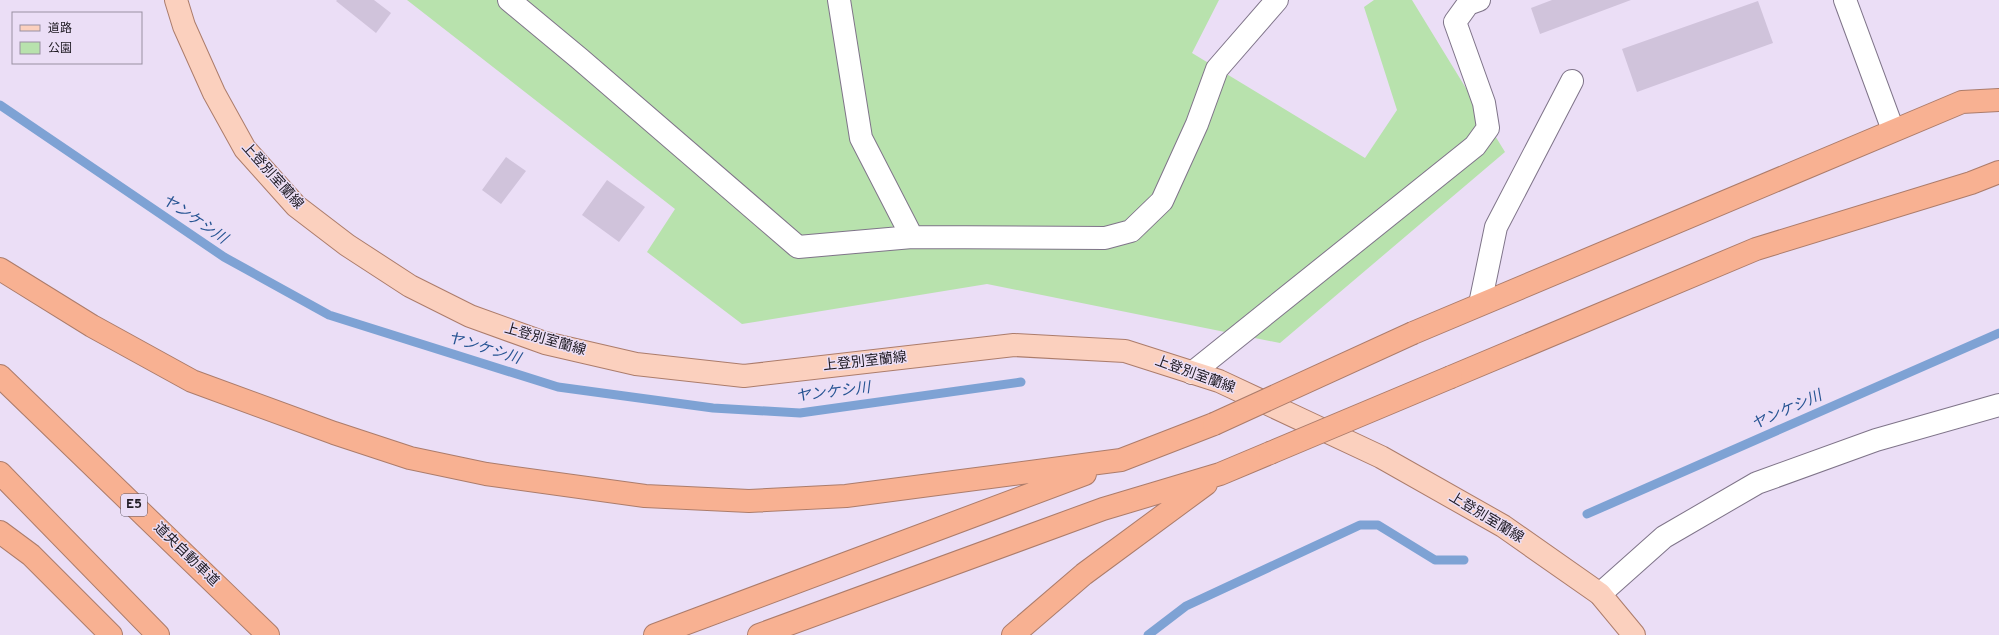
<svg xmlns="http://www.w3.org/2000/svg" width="1999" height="635" font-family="Overpass,'Noto Sans JP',sans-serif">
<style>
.green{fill:#b8e2ad}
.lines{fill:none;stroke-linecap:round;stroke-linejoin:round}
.stream{stroke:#7ea2d4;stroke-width:9}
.building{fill:#d0c3db}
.minor-casing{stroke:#7f7489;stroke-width:24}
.major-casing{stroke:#ac7c6b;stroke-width:24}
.highway-casing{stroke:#ac7c6b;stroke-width:24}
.minor{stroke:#fff;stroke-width:22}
.major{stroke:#fbd0be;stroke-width:22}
.highway{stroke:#f8b192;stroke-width:22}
.highway-bridge-casing{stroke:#ac7c6b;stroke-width:24;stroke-linecap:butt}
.highway-bridge{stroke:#f8b192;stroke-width:22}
.labels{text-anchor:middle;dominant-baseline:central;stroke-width:3;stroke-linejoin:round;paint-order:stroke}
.shield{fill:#ebdef6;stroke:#5c5562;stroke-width:1}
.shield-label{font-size:13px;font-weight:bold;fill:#1e1a22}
.street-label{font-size:14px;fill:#1e1a22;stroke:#ebdef6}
.water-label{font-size:15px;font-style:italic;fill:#255392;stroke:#ebdef6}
</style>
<rect width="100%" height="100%" fill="#ebdef6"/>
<path class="green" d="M407,0H1219L1192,53L1365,158L1397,110L1364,7L1374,0H1412L1505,152L1280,343L987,284L742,324L647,252L675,209Z"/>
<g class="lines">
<path class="stream" d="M0,105L224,257L329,315L558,387L713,408L800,413L1021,382
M1587,514L1999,333
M1148,635L1186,606L1360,525H1378L1435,560H1464"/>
</g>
<path class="building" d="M337,0H374L391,13L376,33L336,1Z
M1552,0H1631L1540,34L1531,8Z
M1758,1L1773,43L1637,92L1622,49Z
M506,157L526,171L501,204L482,190Z
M607,180L645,207L619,242L582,215Z"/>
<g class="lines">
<defs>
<path id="minor" d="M509,0L580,59L798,247L912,237L1105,238L1131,231L1162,201L1197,124L1217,69L1277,0
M839,0L861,138L912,237
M1845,0L1893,130
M1480,304L1496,227L1572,81
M1192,373L1475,146L1488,128L1484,103L1455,22L1468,4L1479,0
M1600,594L1664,537L1757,483L1876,440L1999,405"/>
<path id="major" d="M176,0L184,26L214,93L245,149L296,206L347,245L410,286L470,316L545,343L636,364L744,376L1014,345L1125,351L1219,381L1381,457L1503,526L1600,594L1634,635"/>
<path id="highway" d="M0,269L92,326L192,381L334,433L410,458L486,474L645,496L749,501L846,496L1121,460L1214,424
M1413,333L1962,102L1999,100
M0,376L268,635
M1451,377L1756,249L1971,183L1999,172
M0,473L158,635
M0,532L31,555L111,635
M655,635L1085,474
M759,635L1103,509L1220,474L1270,453
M1013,635L1084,574L1206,484"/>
</defs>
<use href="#minor" class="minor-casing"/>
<use href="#major" class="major-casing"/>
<use href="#highway" class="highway-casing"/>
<use href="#minor" class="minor"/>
<use href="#major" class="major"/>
<use href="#highway" class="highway"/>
<defs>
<path id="highway-bridge" d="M1214,424L1413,333
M1270,453L1451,377"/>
</defs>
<use href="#highway-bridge" class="highway-bridge-casing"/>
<use href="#highway-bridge" class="highway-bridge"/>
</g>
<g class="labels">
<rect class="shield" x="121" y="494" width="26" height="22" rx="3"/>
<g class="shield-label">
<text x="134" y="505">E5</text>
</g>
<g class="street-label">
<text transform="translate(272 176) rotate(48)">上登別室蘭線</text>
<text transform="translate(545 340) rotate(16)">上登別室蘭線</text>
<text transform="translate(865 362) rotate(-6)">上登別室蘭線</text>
<text transform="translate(1195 375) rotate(20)">上登別室蘭線</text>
<text transform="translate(1486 518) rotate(31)">上登別室蘭線</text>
<text transform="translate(186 555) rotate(44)">道央自動車道</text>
</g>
<g class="water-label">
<text transform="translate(194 220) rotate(34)">ヤンケシ川</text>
<text transform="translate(484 349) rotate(17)">ヤンケシ川</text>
<text transform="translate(833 393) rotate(-7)">ヤンケシ川</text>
<text transform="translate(1787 411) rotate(-24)">ヤンケシ川</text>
</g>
</g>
<rect x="12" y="12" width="130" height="52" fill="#ebdef6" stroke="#9990a1"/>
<rect x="20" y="25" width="20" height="6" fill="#fbd0be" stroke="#9990a1"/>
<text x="48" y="32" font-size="12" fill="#1e1a22">道路</text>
<rect x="20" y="42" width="20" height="12" fill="#b8e2ad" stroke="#9990a1"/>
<text x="48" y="52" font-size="12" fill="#1e1a22">公園</text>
</svg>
